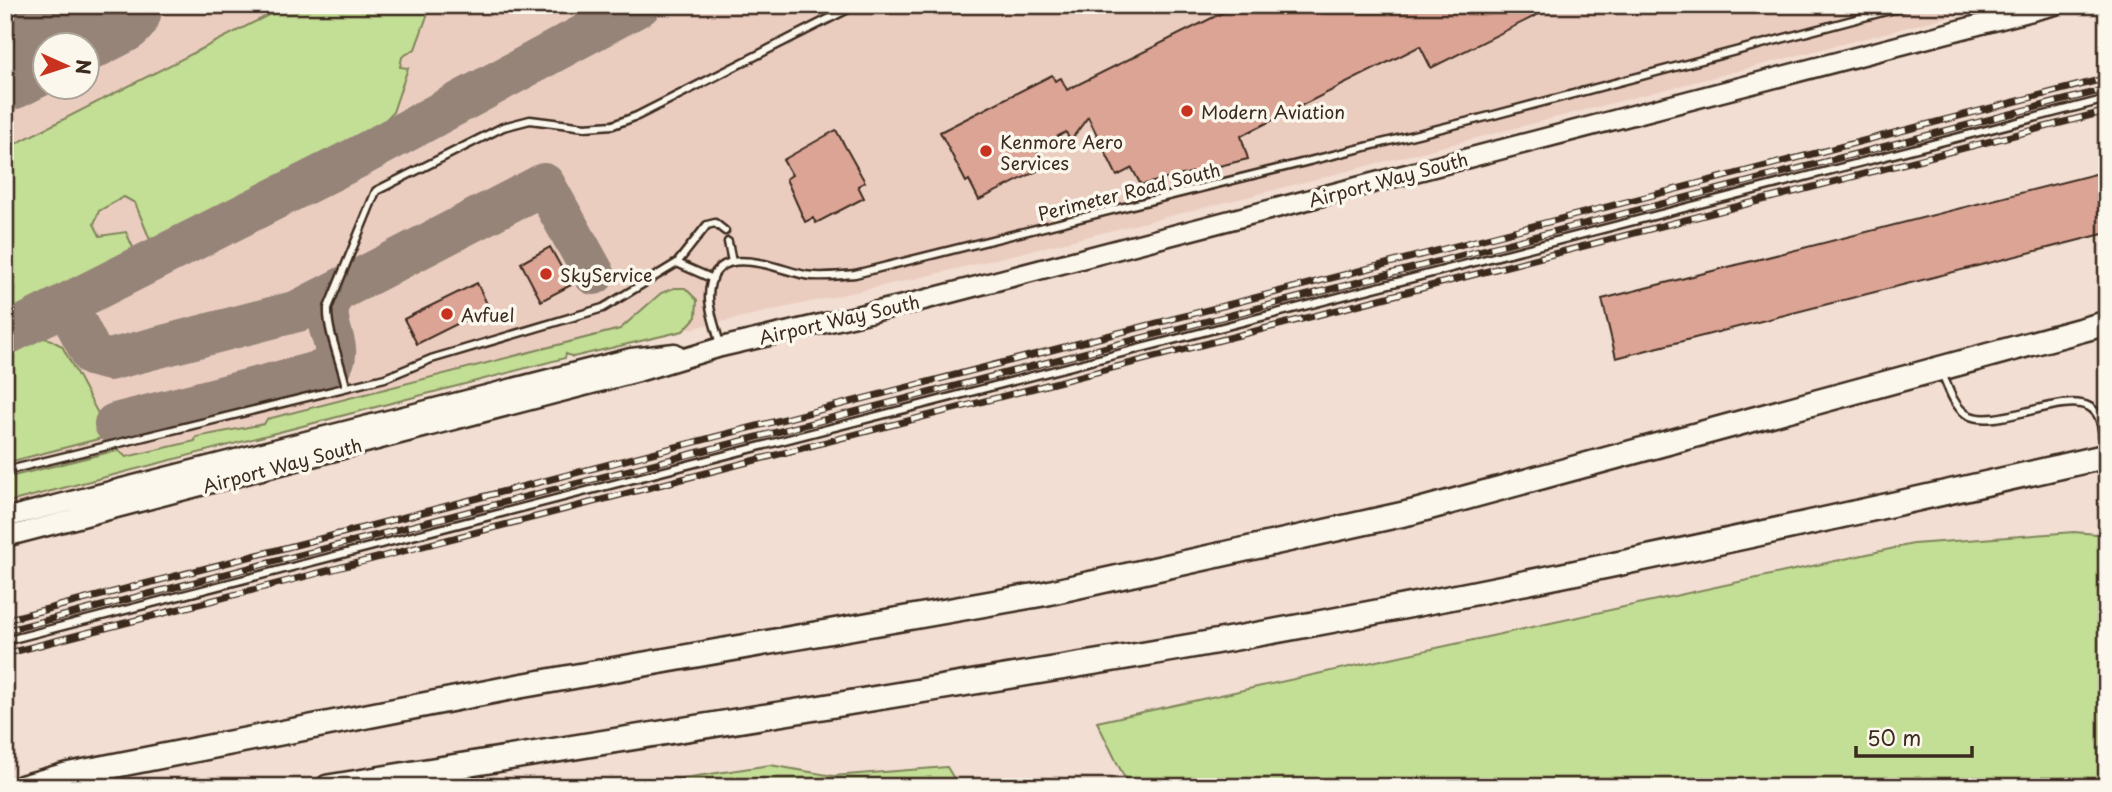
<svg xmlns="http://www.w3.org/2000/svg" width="2112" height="792" font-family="'Playpen Sans',sans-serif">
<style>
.built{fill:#ebcdc0;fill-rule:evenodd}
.green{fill:#c3de95;stroke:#7f845a;stroke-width:2}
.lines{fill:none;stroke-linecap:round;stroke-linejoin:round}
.taxiway{stroke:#968478;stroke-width:42}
.runway{stroke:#968478;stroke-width:103}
.building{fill:#dca495;stroke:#3b2a1e;stroke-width:2}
.lane-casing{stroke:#3b2a1e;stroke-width:11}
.secondary-casing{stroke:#3b2a1e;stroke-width:23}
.highway-casing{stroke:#3b2a1e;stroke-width:28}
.lane{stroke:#fbf7ec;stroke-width:6}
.secondary{stroke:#fbf7ec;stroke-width:18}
.highway{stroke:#fbf7ec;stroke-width:23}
.rail-casing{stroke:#3b2a1e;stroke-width:7}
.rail{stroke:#fbf7ec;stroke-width:4.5;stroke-dasharray:13;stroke-linecap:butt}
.poi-dot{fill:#c8321e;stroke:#fbf7ec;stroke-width:2.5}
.labels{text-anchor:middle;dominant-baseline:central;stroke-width:7;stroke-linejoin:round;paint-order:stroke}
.poi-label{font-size:18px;fill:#3b2a1e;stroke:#fbf7ec;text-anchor:start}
.street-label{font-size:18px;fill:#3b2a1e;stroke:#fbf7ec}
</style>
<rect width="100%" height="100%" fill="#f2ded2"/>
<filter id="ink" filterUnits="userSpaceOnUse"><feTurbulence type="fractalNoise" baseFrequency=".0143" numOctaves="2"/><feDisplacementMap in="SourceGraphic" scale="14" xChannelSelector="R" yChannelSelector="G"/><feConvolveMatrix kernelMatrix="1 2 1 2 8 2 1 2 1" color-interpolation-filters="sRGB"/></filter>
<g filter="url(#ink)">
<path class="built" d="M5,5H1994L1227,202L927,276L554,359L316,419L5,507ZM46,46H88V88H46Z"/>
<path class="green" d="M288,5H431L415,49L402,57L400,67L408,68L393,112L372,135L153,247L135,203L124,197L99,211L94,224L100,236L126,232L136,254L5,319V149Z
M674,288H685L697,300L696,317L683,331L573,357L566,354L565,358L5,503V478L118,450L126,457L195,441L196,437L264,424L267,419L620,329L661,293Z
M29,336L49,339L62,346L110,436L5,463V348Z
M2074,532L2107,535V787H1129L1097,722L1913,544Z
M770,765L833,776L947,767L959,787H624Z"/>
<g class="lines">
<path class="taxiway" d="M66,304L93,356L109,360L298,311L544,184L594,274
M5,335L360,156L640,5
M115,424L329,369C346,347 322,329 329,305"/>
<path class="runway" d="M5,59L111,5"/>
</g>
<path class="building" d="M1238,5H1557L1431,68L1420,46L1241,136L1248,159L1141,185L1132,168L1117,176L1088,117L1070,141L1066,132L1035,148L1045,167L979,200L969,180L966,182L940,132L1052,75L1055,81L1061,78L1067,90Z
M836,130L865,182L858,186L864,198L816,223L813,218L805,222L786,179L792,175L783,160Z
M2107,171V233L1616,358L1602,299Z
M550,247L571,285L541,301L521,263Z
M477,283L489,308L417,344L404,319Z"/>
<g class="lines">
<defs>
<path id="lane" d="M728,242L732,262
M677,263L707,225L715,223L725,231
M720,345C717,331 709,312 709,297C710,238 773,268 805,275C821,278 839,275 855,274L1494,115L1909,5
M1942,373C1948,387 1953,405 1966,414C1999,434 2083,378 2099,418C2103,428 2103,440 2105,450
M346,387C341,362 327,332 328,308L376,191L503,127L530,120L585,127L613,125L637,116L856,5
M5,471L385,378L431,359L603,308L677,263L713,279
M5,641L2107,99"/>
<path id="secondary" d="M5,518L631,358L675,353
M5,537L638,372L721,347L912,303L2055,5"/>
<path id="highway" d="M23,787L66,775L520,686L1043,594L1413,512L2107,323
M328,787C600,742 873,700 1145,654C1468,599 1788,529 2107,456"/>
</defs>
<use href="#lane" class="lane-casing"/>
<use href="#secondary" class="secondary-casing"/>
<use href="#highway" class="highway-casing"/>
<use href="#lane" class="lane"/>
<use href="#secondary" class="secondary"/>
<use href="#highway" class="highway"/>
<defs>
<path id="rail" d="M5,620L2107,78
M5,631L2107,89
M5,654L2107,111"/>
</defs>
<use href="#rail" class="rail-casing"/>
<use href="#rail" class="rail"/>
</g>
</g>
<g class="poi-dot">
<circle cx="1187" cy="111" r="7"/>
<circle cx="986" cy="151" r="7"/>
<circle cx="546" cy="274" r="7"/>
<circle cx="447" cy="314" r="7"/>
</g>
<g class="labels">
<g class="poi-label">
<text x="1201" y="111">Modern Aviation</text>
<text x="1000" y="141">Kenmore Aero<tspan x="1000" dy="21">Services</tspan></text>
<text x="560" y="274">SkyService</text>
<text x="461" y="314">Avfuel</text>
</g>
<g class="street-label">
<text transform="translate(1388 179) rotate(-15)">Airport Way South</text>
<text transform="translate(1129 191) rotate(-14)">Perimeter Road South</text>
<text transform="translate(839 319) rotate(-13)">Airport Way South</text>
<text transform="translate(282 465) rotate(-15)">Airport Way South</text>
</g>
</g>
<rect width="2112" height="792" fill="none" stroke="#fbf7ec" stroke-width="28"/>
<rect x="14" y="14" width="2084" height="764" fill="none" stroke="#3b2a1e" stroke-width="2.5" filter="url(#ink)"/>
<g transform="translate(66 66) rotate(93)"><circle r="33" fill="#fbf7ec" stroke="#aea59a" stroke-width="2"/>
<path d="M0-5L12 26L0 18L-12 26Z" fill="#c8321e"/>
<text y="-10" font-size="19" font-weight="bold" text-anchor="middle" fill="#3b2a1e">N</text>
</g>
<path d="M1856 746v10h116v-10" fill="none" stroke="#3b2a1e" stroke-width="3.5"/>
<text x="1867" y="746" font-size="21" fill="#3b2a1e" stroke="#fbf7ec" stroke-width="5" paint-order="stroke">50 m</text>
</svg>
